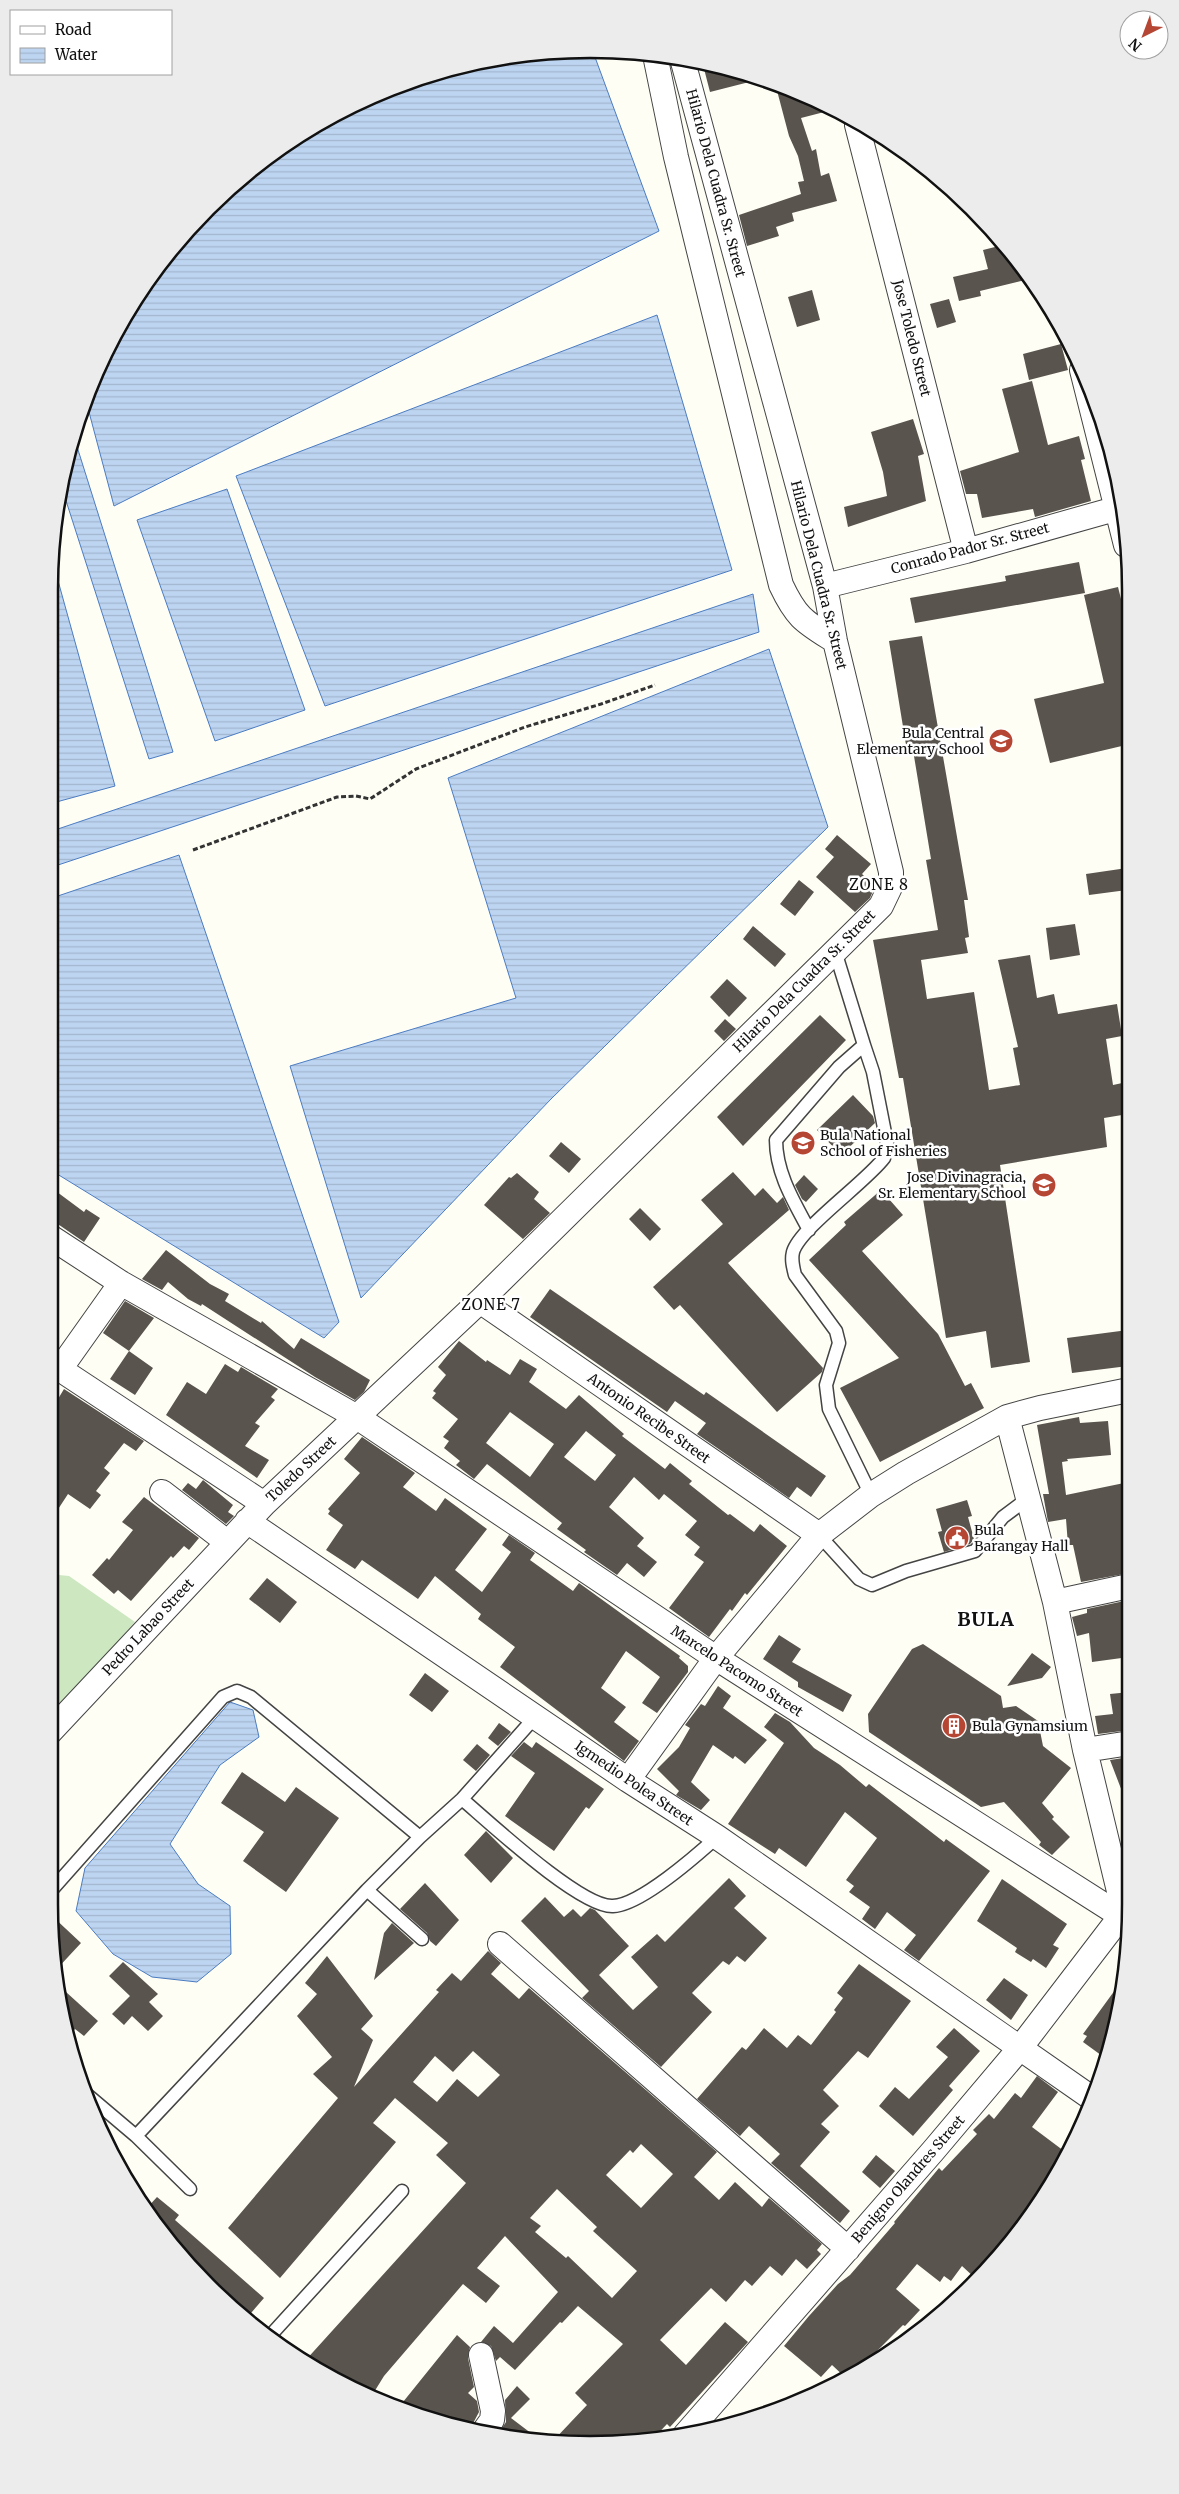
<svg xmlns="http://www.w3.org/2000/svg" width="1179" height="2494" font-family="Merriweather,serif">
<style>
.grass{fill:#cde7c1}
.water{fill:url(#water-rules);stroke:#4b7cc2}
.building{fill:#59544e;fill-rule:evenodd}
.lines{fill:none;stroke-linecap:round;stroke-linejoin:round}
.service-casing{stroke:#444;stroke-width:15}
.minor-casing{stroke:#444;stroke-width:26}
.path{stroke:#333;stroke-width:3;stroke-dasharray:5 2.5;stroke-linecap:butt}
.service{stroke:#fff;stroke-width:12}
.minor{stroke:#fff;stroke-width:24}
.labels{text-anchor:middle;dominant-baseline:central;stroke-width:5;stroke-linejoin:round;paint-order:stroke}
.street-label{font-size:14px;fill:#111;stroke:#fff}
.poi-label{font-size:14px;fill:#111;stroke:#fff;text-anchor:start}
.neighbourhood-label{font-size:15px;letter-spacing:1px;fill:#111;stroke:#fff}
.district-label{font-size:19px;font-weight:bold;letter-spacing:1px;fill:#111;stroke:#fff}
.rim{fill:none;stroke:#111;stroke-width:2.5}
</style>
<defs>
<pattern id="water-rules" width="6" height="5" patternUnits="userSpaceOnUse" patternTransform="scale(1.25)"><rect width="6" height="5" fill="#bed5f1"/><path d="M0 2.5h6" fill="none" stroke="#a2b6ce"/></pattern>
</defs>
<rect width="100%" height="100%" fill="#fefef5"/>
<path class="grass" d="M49,1574L69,1576L135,1622L49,1720Z"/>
<path class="water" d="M592,49L659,231L114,506L85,397L90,383L140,289L207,207L289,140L382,90L484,59Z
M657,315L732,570L325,706L236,476Z
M74,437L173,752L149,759L60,482Z
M227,489L305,710L215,741L137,520Z
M52,559L115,786L49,804V589Z
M753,594L759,632L49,868V832Z
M769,649L828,827L551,1099L361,1298L290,1066L516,998L448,778Z
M179,855L339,1322L324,1338L49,1169V899Z
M230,1702L253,1710L259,1737L220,1765L170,1844L198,1884L230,1906L231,1954L197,1982L152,1977L113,1954L76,1911L85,1868Z"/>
<path class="building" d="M702,61L734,71L761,79L710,92Z
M775,83L796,90L832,110L801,118L812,151L816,149L821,176L829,173L837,201L792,213L794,221L776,227L779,236L747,246L739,215L801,194L798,182L804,181L798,156L789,136Z
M1003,245L1018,260L1029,279L980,291L981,296L959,301L953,277L988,269L983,250Z
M812,290L820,320L797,327L788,297Z
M949,299L956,322L937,328L930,304Z
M1061,344L1068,370L1029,380L1023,354Z
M1032,381L1048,445L1079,436L1085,459L1081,460L1091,501L1035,517L1033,509L982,518L977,494H966L960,471L1019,452L1002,389Z
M913,419L924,454L918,456L926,501L848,527L844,507L887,496L883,472L871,432Z
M1079,562L1085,593L915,623L910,598L1006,581L1005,576Z
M1118,587L1126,619V745L1050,763L1034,699L1104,683L1084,595Z
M922,636L968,900H964L969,937L965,938L968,953L921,960L927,999L974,992L989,1090L1020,1085L1013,1048L1018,1047L998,960L1030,955L1037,998L1054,994L1058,1014L1117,1004L1122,1036L1106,1039L1113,1085L1127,1082L1128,1114L1104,1118L1107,1147L1000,1165L1030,1362L991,1368L986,1331L946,1338L903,1078H899L873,940L938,930L926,860L931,859L912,744L906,745L889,641Z
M837,835L871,864L862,874L875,886L870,898L855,912L816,877L834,857L825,849Z
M1127,868V890L1089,895L1086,874Z
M799,880L814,892L795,916L780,904Z
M1075,924L1080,955L1050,960L1046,928Z
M753,926L786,954L775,967L743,939Z
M727,979L747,998L729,1017L710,997Z
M820,1015L846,1040L743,1146L717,1117Z
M725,1019L736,1029L724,1041L714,1031Z
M853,1095L873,1116L875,1123L841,1155L817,1130Z
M561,1142L581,1159L569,1173L549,1156Z
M733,1172L755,1196L763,1188L777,1203L783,1197L789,1210L728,1263L823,1368L822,1372L777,1412L680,1305L674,1310L653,1287L723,1224L701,1200Z
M517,1173L539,1192L534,1199L550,1213L523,1239L484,1205L509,1177L511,1178Z
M804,1175L818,1189L806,1202L802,1199L795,1185Z
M49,1186L84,1212L86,1209L100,1218L84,1242L49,1218Z
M881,1190L903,1215L862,1251L938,1334L965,1386L971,1383L984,1408L880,1462L840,1388L899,1358L809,1260L846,1225L844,1222Z
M640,1208L661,1229L650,1241L629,1219Z
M166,1250L210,1284L229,1294L225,1301L261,1323L262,1321L294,1349L301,1338L370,1380L364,1392L355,1400L315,1377L202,1304L201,1306L188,1299L168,1282L162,1290L142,1279Z
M550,1289L704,1395L706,1392L826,1476L811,1497L797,1487L789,1498L697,1434L706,1423L675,1401L667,1412L530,1317Z
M125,1301L154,1318L129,1351L103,1333Z
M1128,1330V1366L1072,1373L1067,1338Z
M459,1341L486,1362L487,1360L510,1375L520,1359L537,1369L529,1382L566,1409L579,1395L624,1434L622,1436L665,1469L670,1463L692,1481L689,1484L728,1515L730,1514L754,1532L760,1524L787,1546L747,1595L745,1593L732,1611L730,1609L709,1637L669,1608L704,1562L694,1555L700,1547L685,1535L697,1521L664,1494L659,1500L634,1477L609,1507L644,1538L637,1546L657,1562L644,1577L627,1563L617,1575L584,1552L586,1550L557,1529L562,1523L487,1464L474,1479L456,1465L460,1461L444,1448L449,1441L443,1437L458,1419L432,1398L436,1393L433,1391L446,1375L438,1367ZM510,1412L554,1444L530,1477L486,1443ZM586,1431L616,1455L595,1481L564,1457Z
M129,1351L153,1368L135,1395L110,1379Z
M225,1364L238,1372L241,1367L278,1389L271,1397L275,1400L255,1423L260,1426L245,1446L269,1460L257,1478L166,1415L187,1382L206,1394Z
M64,1389L144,1441L136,1451L124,1443L104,1468L110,1473L96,1491L101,1495L90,1509L68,1494L49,1523V1393L58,1399Z
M1079,1417L1080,1423L1108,1421L1111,1455L1067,1459L1068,1461L1062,1462L1066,1495L1129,1482V1573L1081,1582L1073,1545H1068L1066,1519L1048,1522L1043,1494H1049L1037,1425Z
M362,1437L415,1473L403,1487L436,1511L445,1498L487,1529L455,1570L482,1592L511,1552L502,1545L509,1535L535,1553L530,1560L573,1591L579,1583L680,1656L679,1658L688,1666V1672L657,1713L642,1703L660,1677L626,1651L601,1688L626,1707L614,1722L639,1741L624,1761L500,1667L515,1647L478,1619L481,1614L435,1576L418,1599L362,1560L355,1569L326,1550L343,1525L328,1514L330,1511L328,1509L360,1473L344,1459Z
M203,1480L233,1505L228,1512L234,1516L226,1524L182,1490L188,1483L196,1489Z
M144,1497L199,1538L189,1550L184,1546L173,1558L171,1556L131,1601L118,1590L114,1594L92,1575L107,1558L109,1560L133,1530L122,1522Z
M967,1500L972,1516L968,1517L974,1539L970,1544L944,1552L938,1532L942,1531L936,1509Z
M267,1578L297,1602L280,1623L249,1599Z
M1129,1600V1657L1092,1662L1089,1633L1077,1636L1072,1617L1087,1613V1609Z
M779,1635L801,1649L792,1662L852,1695L843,1712L798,1687V1682L763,1659Z
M923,1644L1001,1696L1003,1708L1016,1706L1038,1721L1043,1746L1071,1768L1042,1803L1054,1817L1052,1819L1070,1837L1052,1855L1039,1845L1041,1842L1004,1802L981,1807L869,1732L868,1714L912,1649Z
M1032,1653L1051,1667L1042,1678L1007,1686Z
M425,1673L449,1691L432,1712L409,1695Z
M718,1686L731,1696L723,1708L767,1740L745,1764L735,1756L733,1759L713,1745L691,1782L710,1800L701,1810L676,1795L679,1791L657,1769L679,1747L690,1728L685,1725L701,1704L705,1706Z
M1130,1692V1730L1098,1734L1095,1716L1113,1714L1110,1694Z
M775,1713L790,1722L814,1748L840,1765L866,1787L869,1784L944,1842L946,1839L990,1871L919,1961L904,1950L916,1935L887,1912L875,1929L862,1919L870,1907L849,1892L854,1886L846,1880L877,1838L845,1812L806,1867L779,1848L775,1854L728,1824L784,1743L764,1727Z
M499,1723L511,1732L498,1746L488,1738Z
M524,1742L532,1748L536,1742L604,1789L589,1809L586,1807L554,1851L505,1816L535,1773L511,1756Z
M477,1744L490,1755L476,1771L463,1760Z
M1130,1757V1807H1128L1110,1760Z
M242,1772L285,1802L296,1787L339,1818L286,1892L243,1861L264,1832L221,1803Z
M486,1831L513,1858L491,1883L464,1855Z
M729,1878L746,1896L734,1908L767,1938L745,1962L737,1956L729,1965L723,1961L692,1993L712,2012L661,2067L582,1998L589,1991L521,1921L545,1897L564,1917L573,1909L581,1917L590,1908L595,1910L629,1946L599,1975L633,2010L658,1987L631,1957L657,1934L665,1942Z
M1002,1879L1067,1924L1053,1945L1059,1948L1046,1968L1033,1959L1031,1962L1015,1952L1017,1948L977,1921Z
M425,1883L459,1920L436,1946L430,1941L427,1933L400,1909Z
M50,1914L81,1943L55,1971Z
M392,1923L414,1943L374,1980L384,1933Z
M488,1951L501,1963L491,1974L519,1999L529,1988L717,2152L694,2177L719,2200L735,2182L762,2207L769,2198L822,2244L817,2250L821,2254L807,2269L796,2259L782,2276L770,2266L752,2286L745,2280L726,2302L711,2288L660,2340L686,2365L725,2322L748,2342L670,2427L667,2424L651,2441L589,2445L552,2442L587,2405L575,2393L623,2344L578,2306L562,2323L560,2322L515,2370L500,2357L496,2361L491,2346L481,2342L494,2326L513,2343L558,2292L505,2236L477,2268L500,2286L486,2303L463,2284L384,2376L371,2397L319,2373L304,2362L466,2183L436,2155L448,2143L395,2098L373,2123L396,2142L280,2278L228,2228L338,2098L313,2074L332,2057L297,2016L317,1994L305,1983L327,1956L373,2016L361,2029L373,2040L354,2087L439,1992L436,1990L452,1973L461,1981ZM473,2051L500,2075L478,2097L457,2079L437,2102L413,2082L435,2056L453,2072ZM641,2144L673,2174L641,2208L606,2175L630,2150L633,2153ZM557,2189L597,2227L593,2231L637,2271L612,2298L568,2256L566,2258L535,2232L541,2226L530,2218Z
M123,1962L158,1994L149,2002L163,2016L148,2031L132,2016L124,2025L112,2014L130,1996L109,1976Z
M859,1964L911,2001L868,2058L858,2051L823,2090L839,2106L821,2124L830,2132L800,2166L850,2211L840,2223L771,2163L780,2154L749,2126L740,2136L697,2099L742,2047L746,2050L764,2028L787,2048L798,2035L811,2045L836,2012L834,2010L843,1998L837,1993Z
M1004,1978L1028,1995L1011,2020L986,2000Z
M1123,1979L1120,2010L1105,2058L1083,2042L1087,2036L1083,2034Z
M66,1992L98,2021L84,2036L75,2029L67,2038L58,2000Z
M954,2028L980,2051L949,2086L953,2090L913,2136L879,2106L895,2087L909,2099L948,2057L936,2047Z
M1037,2076L1058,2092L1032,2127L1068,2154L1058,2175L1021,2227L975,2278L962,2266L951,2281L944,2276L940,2282L917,2264L896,2289L920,2310L905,2326L903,2325L860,2368L863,2371L847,2379L832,2365L821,2377L784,2346L809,2316L838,2284L850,2275L895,2223L894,2222L939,2168L942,2171L977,2134L973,2130L989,2114L994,2119L1015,2093L1021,2098Z
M876,2155L895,2171L880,2188L862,2172Z
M157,2197L179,2215L175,2220L264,2298L245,2320L233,2311L183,2261L146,2209Z
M457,2335L470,2347L468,2358L474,2387L468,2393L477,2401L479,2412L469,2431L422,2418L403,2402Z
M517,2386L530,2399L511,2418L540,2440L497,2436L506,2422L505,2400Z"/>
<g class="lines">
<defs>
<path id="service" d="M835,951L864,1045
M809,1230C794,1202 776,1173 776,1140L839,1067L864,1045L873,1072L887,1143L884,1158C866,1182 800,1228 793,1252C791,1260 793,1267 795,1275L836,1331L839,1343L826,1385L829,1409L871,1495
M819,1535L859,1579L872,1585L906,1571L975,1551L1003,1517L1027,1499
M462,1799C489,1822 581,1908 613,1906C640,1905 696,1856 717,1837
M367,1890L422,1939
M49,1893L223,1697L237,1691L251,1697L420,1837
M84,2092L136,2136L190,2189
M136,2136L367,1890L420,1837L462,1799L536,1716
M269,2337L402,2191"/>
<path id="minor" d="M655,55L676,157L781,585C797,619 805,622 835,641
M857,125L966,551
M1082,370L1126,545
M825,586L966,551L1115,509
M49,1236L121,1283L357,1417L716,1658L1129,1921
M480,1301L819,1535
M49,1362L264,1504
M60,1369L121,1283
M162,1492L227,1542
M247,1521L628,1780L717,1837L1093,2099
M1055,1602L1129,1586
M49,1733L264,1504L480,1301L881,906L891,885V872L835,641L825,586L682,58
M1085,1750L1130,1743
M628,1780L716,1658L819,1535L871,1495L906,1473L1007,1417L1040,1408L1129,1390
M500,1944L848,2249
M481,2355L493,2411L492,2420L482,2434
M685,2435L933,2151L1020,2048L1124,1912L1085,1750L1055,1602L1007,1417"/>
</defs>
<use href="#service" class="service-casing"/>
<use href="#minor" class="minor-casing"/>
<path class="path" d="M193,850L337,797L356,796L370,799L416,769L525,727L601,704L655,685"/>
<use href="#service" class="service"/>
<use href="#minor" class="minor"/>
</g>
<defs>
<symbol id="school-disc" viewBox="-11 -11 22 22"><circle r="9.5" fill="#b64634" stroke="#fff"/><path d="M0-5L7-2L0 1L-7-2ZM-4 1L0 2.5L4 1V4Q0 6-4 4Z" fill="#fff"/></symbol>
<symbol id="civic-disc" viewBox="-11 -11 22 22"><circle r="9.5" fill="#b64634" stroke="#fff"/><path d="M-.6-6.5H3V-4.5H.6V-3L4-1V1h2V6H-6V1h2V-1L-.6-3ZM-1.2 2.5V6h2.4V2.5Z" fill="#fff"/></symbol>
<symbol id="building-disc" viewBox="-11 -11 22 22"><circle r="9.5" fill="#b64634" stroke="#fff"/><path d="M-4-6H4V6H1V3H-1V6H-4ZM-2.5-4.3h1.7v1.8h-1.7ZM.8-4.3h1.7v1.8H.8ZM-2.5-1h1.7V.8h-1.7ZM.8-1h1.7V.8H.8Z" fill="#fff"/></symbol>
</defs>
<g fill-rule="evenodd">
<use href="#school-disc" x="987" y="727" width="28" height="28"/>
<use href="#school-disc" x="789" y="1129" width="28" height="28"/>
<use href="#school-disc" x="1030" y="1171" width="28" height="28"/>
<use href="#civic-disc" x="943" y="1524" width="28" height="28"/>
<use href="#building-disc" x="940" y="1712" width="28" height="28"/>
</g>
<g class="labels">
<g class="street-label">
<text transform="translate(716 183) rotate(75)">Hilario Dela Cuadra Sr. Street</text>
<text transform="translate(912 338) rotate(76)">Jose Toledo Street</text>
<text transform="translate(970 548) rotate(-15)">Conrado Pador Sr. Street</text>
<text transform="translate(819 575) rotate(76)">Hilario Dela Cuadra Sr. Street</text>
<text transform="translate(804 981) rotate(-45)">Hilario Dela Cuadra Sr. Street</text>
<text transform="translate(649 1418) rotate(35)">Antonio Recibe Street</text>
<text transform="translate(301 1469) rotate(-43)">Toledo Street</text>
<text transform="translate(148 1627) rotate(-47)">Pedro Labao Street</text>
<text transform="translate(737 1671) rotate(33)">Marcelo Pacomo Street</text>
<text transform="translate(634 1783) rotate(34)">Igmedio Polea Street</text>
<text transform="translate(908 2179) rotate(-49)">Benigno Olandres Street</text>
</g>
<g class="poi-label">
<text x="984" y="733" text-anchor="end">Bula Central<tspan x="984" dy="16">Elementary School</tspan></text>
<text x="820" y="1135">Bula National<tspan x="820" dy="16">School of Fisheries</tspan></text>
<text x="1026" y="1177" text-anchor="end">Jose Divinagracia,<tspan x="1026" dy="16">Sr. Elementary School</tspan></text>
<text x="974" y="1530">Bula<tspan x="974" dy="16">Barangay Hall</tspan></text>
<text x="972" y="1726">Bula Gynamsium</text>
</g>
<g class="neighbourhood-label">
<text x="879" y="884">ZONE 8</text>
<text x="491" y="1304">ZONE 7</text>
</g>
<g class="district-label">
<text x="986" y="1619">BULA</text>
</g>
</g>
<path d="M0 0H1179V2494H0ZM590 58H590A532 532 0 0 1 1122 590V1904A532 532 0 0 1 590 2436H590A532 532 0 0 1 58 1904V590A532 532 0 0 1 590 58Z" fill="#ececec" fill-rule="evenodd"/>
<path class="rim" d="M590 58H590A532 532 0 0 1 1122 590V1904A532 532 0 0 1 590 2436H590A532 532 0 0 1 58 1904V590A532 532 0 0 1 590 58Z"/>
<rect x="10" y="10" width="162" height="65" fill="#ffffff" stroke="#a0a0a0"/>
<rect x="20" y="26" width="25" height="8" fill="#ffffff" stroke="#a0a0a0"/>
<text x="55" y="35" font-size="15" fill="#111111">Road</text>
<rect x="20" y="48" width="25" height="15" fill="url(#water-rules)" stroke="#a0a0a0"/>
<text x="55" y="60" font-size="15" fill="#111111">Water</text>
<g transform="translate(1144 35) rotate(222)"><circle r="24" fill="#ffffff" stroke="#a0a0a0"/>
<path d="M0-4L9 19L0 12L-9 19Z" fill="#b64634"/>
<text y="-8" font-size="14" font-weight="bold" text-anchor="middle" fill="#111111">N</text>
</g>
</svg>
